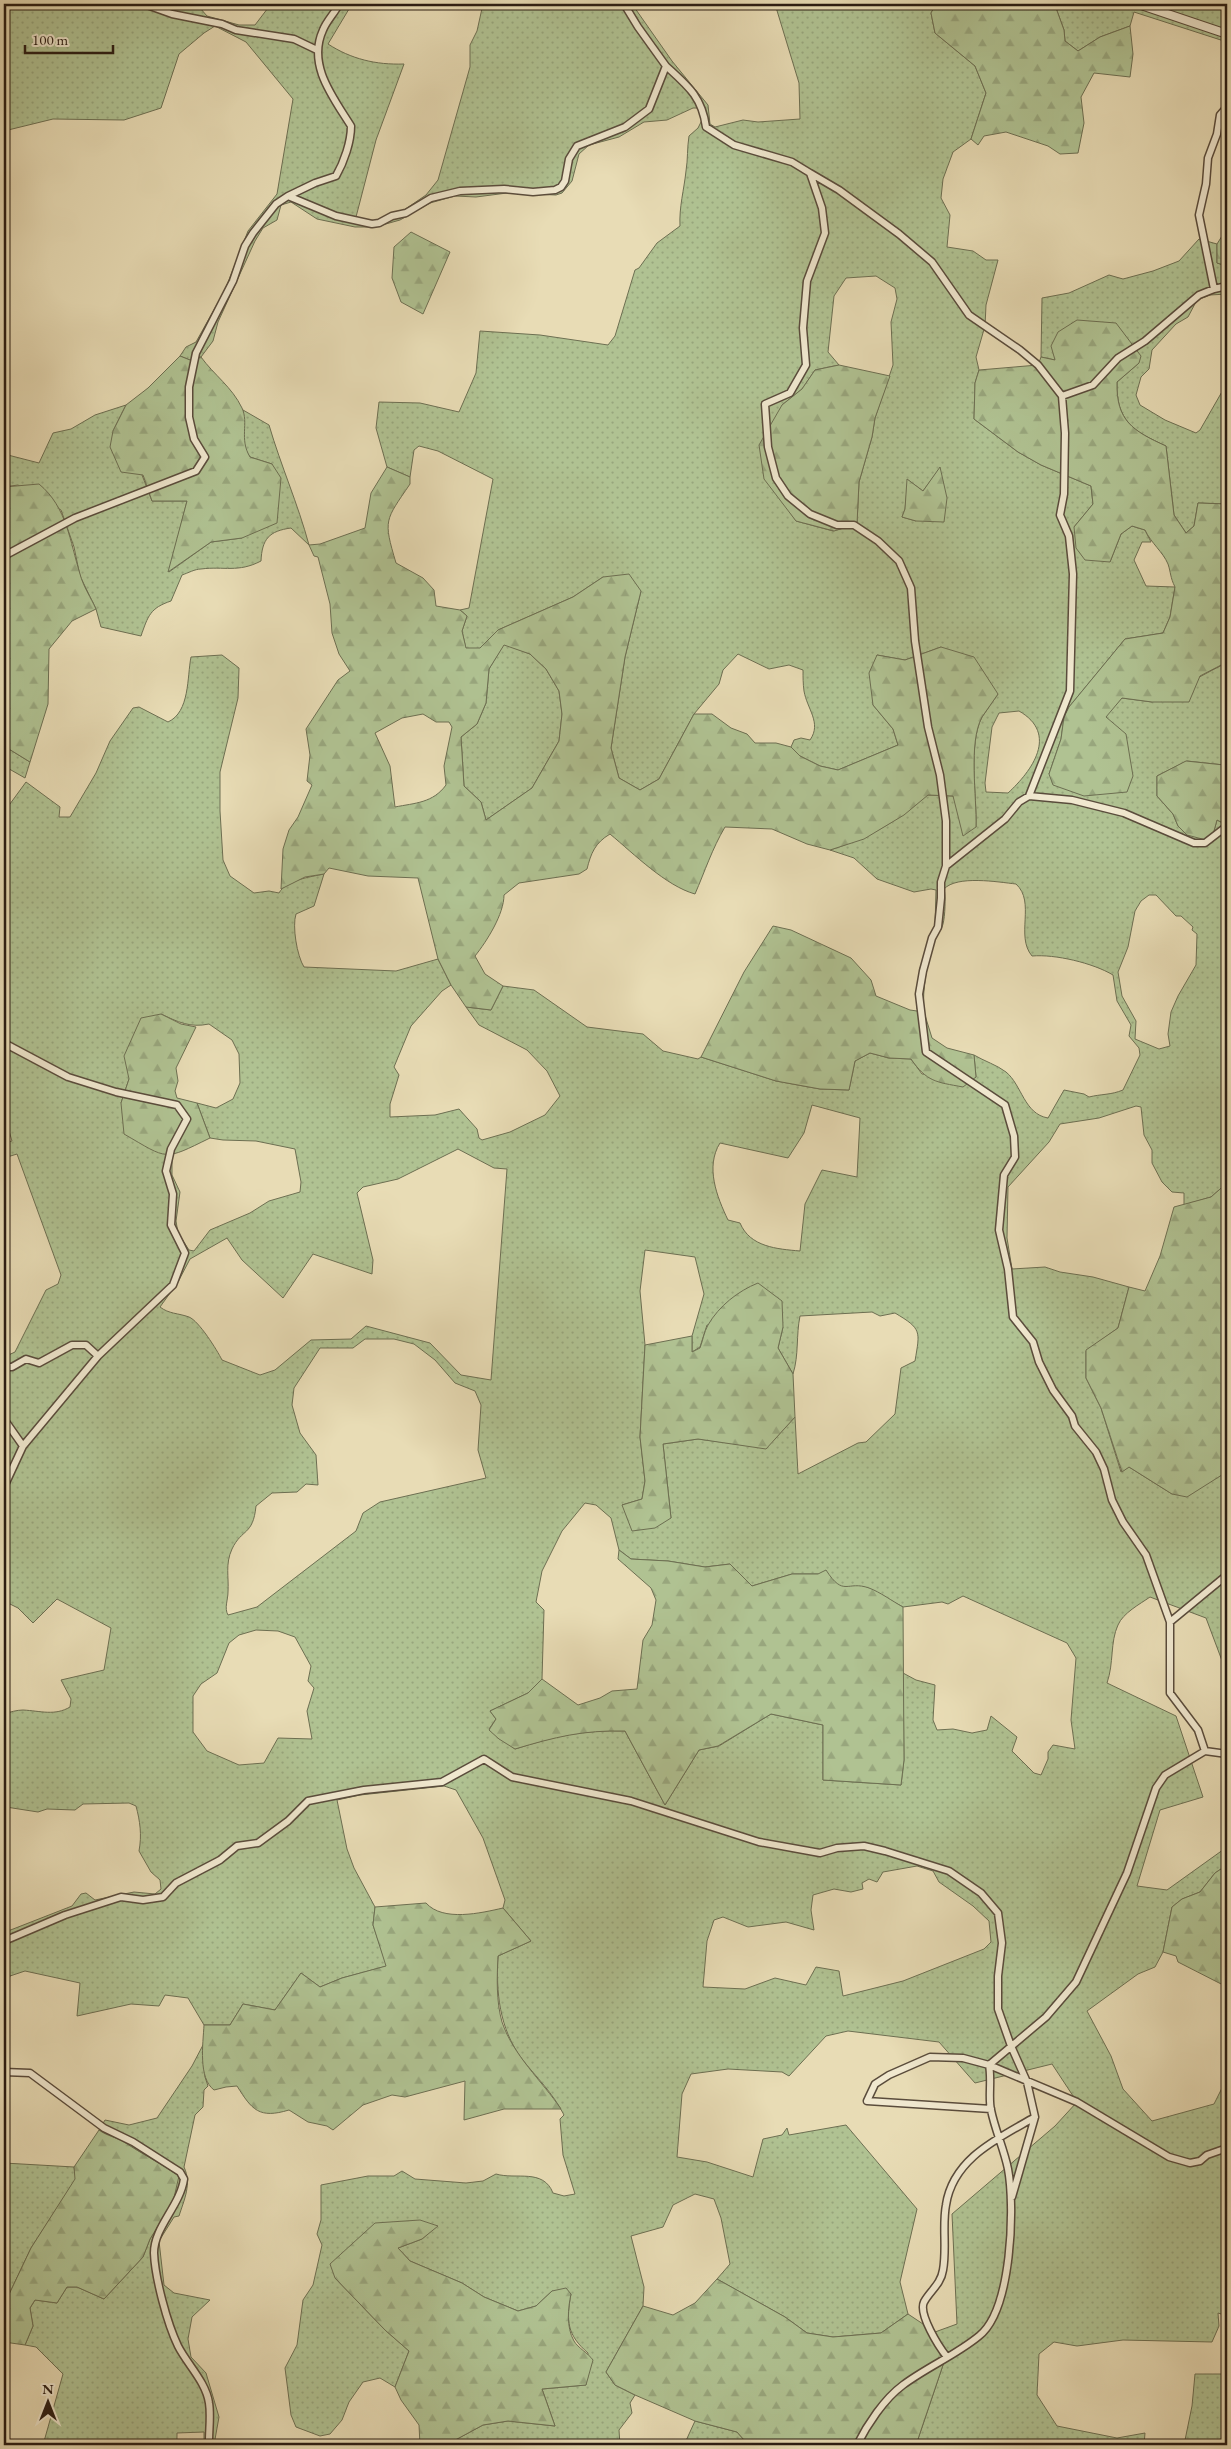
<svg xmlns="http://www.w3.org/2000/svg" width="1231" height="2449" font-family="'EB Garamond',serif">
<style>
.grass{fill:url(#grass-dots);stroke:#6d6f52;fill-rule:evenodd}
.forest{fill:url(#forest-firs);stroke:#6d6f52;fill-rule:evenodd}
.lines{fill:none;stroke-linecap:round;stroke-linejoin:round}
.minor-casing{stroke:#5a4c3c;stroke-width:9}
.tertiary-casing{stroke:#5a4c3c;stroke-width:10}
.minor{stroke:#f0e8cf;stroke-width:6}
.tertiary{stroke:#f0e8cf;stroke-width:8}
</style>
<defs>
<pattern id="grass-dots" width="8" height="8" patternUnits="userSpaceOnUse" patternTransform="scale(1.25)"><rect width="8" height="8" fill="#b0c292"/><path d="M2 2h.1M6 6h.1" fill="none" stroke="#98a67d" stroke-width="1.8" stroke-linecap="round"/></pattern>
<pattern id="forest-firs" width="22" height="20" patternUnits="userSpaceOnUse" patternTransform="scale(1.25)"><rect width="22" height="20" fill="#b0c292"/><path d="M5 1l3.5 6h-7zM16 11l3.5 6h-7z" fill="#98a67d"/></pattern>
</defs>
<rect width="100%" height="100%" fill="#e8dcb5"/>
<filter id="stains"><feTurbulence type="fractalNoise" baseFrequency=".004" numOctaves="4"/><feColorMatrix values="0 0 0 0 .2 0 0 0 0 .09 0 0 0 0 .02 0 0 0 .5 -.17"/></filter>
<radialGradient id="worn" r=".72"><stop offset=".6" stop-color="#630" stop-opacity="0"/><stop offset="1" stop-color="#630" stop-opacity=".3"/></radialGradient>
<path class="grass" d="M4,4H187L200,8L207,16L239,25H255L271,4H352L328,44C351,59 376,65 404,64L376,140L356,217L374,221L404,210L426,195L438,180L470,67V45L477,31L483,4H632L672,61L708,105L710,124L715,127L743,120L758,122L800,119L799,83L775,4H936L931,13L935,33L975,66L986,93L971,139L953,152L943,179L941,198L950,215L947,247L973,251L986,260H998L986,305L985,326L976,357L979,370L975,383L974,419L1018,452L1041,465L1091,486L1093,504L1074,527L1110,562L1121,534L1132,526L1145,530L1151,542H1142L1134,560L1146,586L1175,587L1170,617L1163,633L1125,639L1069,707L1064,717L1061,739L1049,774L1122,698L1152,702L1224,664L1227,666V769L1224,765L1187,761L1157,776V796L1173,814L1178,826L1214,831L1217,820L1227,825V1183L1211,1197L1184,1205V1193L1172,1192L1162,1182L1152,1163V1150L1144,1135L1141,1107L1136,1106L1099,1118L1060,1124L1049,1142L1008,1187L1007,1238L1012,1269L1045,1267L1060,1272L1093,1277L1129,1287L1118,1328L1086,1351V1378L1101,1408L1121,1472L1129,1467L1172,1494L1224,1473V1431L1227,1424V1674L1206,1618L1150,1597C1140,1604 1123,1613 1118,1625C1110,1642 1114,1663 1107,1683L1176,1716L1203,1797L1160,1810L1137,1886L1167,1890L1227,1847V1865L1215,1873L1200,1892L1182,1899L1172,1907L1163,1952L1155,1967L1138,1974L1087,2011L1111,2056L1123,2089L1152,2121L1214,2104L1227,2078V2316L1218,2313L1219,2326L1212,2342L1123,2340L1077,2346L1054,2342L1039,2354L1037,2395L1057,2426L1117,2438L1145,2433L1144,2445H916L943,2365L935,2332L957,2324L952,2214L1055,2126L1077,2102L1052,2064L975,2083L939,2042L848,2031L826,2036L789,2076L782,2072L728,2069L691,2074L682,2094L677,2157L707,2162L753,2177L763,2139L782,2135L787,2128L789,2135L846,2125L917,2209L900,2282L908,2314L881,2333L833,2337L807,2333L785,2317L717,2279L730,2264L721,2218L714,2199L695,2194L673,2205L663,2227L631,2236L644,2287L643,2306L606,2372L615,2385L635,2395L630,2403L632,2413L619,2430L620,2445H446L483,2425L508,2421L555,2426L542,2389L586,2385L588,2353C567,2335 566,2321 571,2294L552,2291L536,2306L518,2311L484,2297L462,2283L410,2261L398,2248L422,2239L437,2226L335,2278L385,2330L409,2351L395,2387L380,2378L363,2382L349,2402L342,2420L330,2434L320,2436L296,2427L291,2415L285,2368L297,2345L303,2300L313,2285L322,2245L317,2234L321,2220V2185L368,2176H394L402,2171L415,2179L466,2183L483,2181L496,2174C516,2180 543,2168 553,2193L564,2196L575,2194L563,2155L560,2119L564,2115C553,2093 536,2077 522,2059C499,2028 496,1992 498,1956L531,1941L503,1908L505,1900L483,1838L456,1790L444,1786L360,1795L337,1800L347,1849L354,1868L375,1907L373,1925L387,1966L342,1978L320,1987L301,1973L275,2010L243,2004L230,2025H204L188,1998L165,1995L159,2006L131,2004L77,2016L80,1983L25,1971L10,1976L4,1988V1923L8,1931L72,1906L81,1894L86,1893L95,1900L134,1892L155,1894L161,1889L160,1880L151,1872L139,1851C142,1835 140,1821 136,1806L129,1803L83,1804L75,1810L47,1809L38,1812L6,1807L4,1813V1714C10,1712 17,1710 23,1710C41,1711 55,1716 70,1707L71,1699L61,1680L104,1670L111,1628L57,1599L33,1623L18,1608L4,1601V1357L15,1352L46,1290L58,1284L61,1275L17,1154L4,1158V1143L12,1141L4,1114V807L7,808L26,782L60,807L59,817H70L96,773L110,741L133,708L139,707L168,722C190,712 187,677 191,657L222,655L239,668L238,698L220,772V811L223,860L230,876L254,893L269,891L279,893C286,880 310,877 324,874L314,906L296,914C292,926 297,956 304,967L396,971L438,959L451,985L442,991L411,1026L394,1067L399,1075L390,1104V1117L435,1115L459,1109L477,1129L479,1138L482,1140L510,1132L545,1115L560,1096L547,1071L527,1050L479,1025L466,1007L491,1010L503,986L534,990L587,1027L643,1034L663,1051L698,1059L701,1057L776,1081L820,1089L849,1090L855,1061L870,1053L889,1058L911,1059L922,1074L976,1077L974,1055C984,1061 997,1065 1006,1072C1022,1085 1024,1114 1048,1118L1064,1090L1084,1094L1089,1097C1101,1094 1111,1095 1123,1090L1140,1055L1139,1048L1129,1036L1131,1025L1117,1001L1113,975C1093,963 1055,954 1032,956C1015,936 1036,902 1016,884C998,882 957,875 944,889C946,896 945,917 943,924C942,929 936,936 934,941C927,964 922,988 924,1012L917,1009L920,968L935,926L936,890L931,889L914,892L877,879L854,858L830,850C870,837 895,823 927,795L953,796L976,827C977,796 968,744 982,717C987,709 993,702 998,694L941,647L905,660L877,655L873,705L893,729L898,745L838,770L820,766L800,756L791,747L794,740L801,738L810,740C822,723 807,709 804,691C803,684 803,677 803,670L789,665L769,669L738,654L723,670L719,684L694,714L659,779L640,790L619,778L611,748L625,657L641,591L603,577L573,597L498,630L480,649H466L462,631L467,616L460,610L469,608L493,479L438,451L419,446L414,450L410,477L387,467L376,428L379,402L420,403L459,412L476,373L480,331L540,335L608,345L615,336L635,270L639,268L657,243L680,226C679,207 684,190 686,171C688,159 687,148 689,136L698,128L703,118L700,108H693L667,120L644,122L619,137L589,145L579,154L572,181L562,193L556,195L507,193L476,197L455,196L430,203L400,220L375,227H355L317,219L291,202L281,205L277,220L263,228L255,241L218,322L213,341L201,357L190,360L180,356L186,347L196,342L225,290L248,231L277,194L293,99L246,42L215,26L204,33L179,54L161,108L124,120L53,119L4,131ZM876,276L895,288L897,299L891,322L893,365L875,418L872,437L859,482L857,524L833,531L796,521L788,509L782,405L802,389L815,370L839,365L828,352L834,296L846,278ZM940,468L916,521L902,517L905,509L908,480L923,491ZM1019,711C1059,734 1032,771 1008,793L986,792L985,783L992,727L999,713ZM1149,895H1156L1176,916H1181L1193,927L1192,930L1197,934L1196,965L1178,996L1171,1012L1168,1034L1170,1046L1159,1049L1135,1039L1136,1021L1122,996L1118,972L1128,947L1135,911L1141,901ZM161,1014C178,1022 190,1028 209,1024L232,1040L239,1054L240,1083L233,1099L216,1108L197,1103L210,1138L223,1140L256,1141L295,1149L301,1182L300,1192L269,1201L250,1213L210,1230L194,1251L189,1250L178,1233L176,1221L180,1192L172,1175V1156L121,1103L129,1079ZM812,1105L860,1118L857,1177L822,1170L805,1204L800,1251C777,1249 750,1247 740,1223L728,1220C717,1197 705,1167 720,1143L788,1158L804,1133ZM458,1149L494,1168L507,1169L491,1380L461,1375L430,1343L366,1326L351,1339L311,1340L275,1370L260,1375L222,1360C217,1350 199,1321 189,1317C178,1313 169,1314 160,1307L178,1282L190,1259L227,1238L242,1260L283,1298L313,1254L372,1274L373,1260L357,1193L363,1187L398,1179ZM645,1250L695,1257L704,1294L692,1336V1352L700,1347L707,1325L783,1327L778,1348L793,1374C799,1355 796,1335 800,1316L872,1312L880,1316L895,1313C922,1329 920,1331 915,1361L901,1368L895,1414L866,1442L858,1443L798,1474L795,1417L766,1448L698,1439L663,1444L671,1518L622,1505L642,1499L645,1481L640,1437L645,1345L640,1291ZM365,1339H394L414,1344L435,1360L455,1383L475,1391L481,1405L478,1450L486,1478L380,1502L363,1513L356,1531L257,1607L228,1615C224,1608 228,1600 228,1592C229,1577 225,1564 232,1549C242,1528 253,1536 256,1506L272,1493L297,1492L306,1484L318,1485L316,1455L300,1433L292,1405L294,1388L320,1348H353ZM585,1503L596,1505L611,1518L619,1550L631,1559L668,1561L705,1567L730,1564L752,1586L792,1574H818L832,1580L842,1588H868L903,1607L942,1602L948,1604L963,1596L1067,1643L1076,1658L1071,1720L1075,1749L1053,1745L1048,1752V1759L1041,1775L1034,1773L1012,1751L1017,1737L991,1716L987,1730L972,1733L953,1729L937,1730L933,1720L935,1685L916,1680L903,1673L904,1760L901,1785L823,1780V1725L771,1714L719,1746L699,1750L665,1805L625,1731C582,1730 556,1736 515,1749L489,1729L496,1719L490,1711L528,1693L542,1679L544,1610L536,1602L542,1571L562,1531ZM256,1630L278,1631L295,1637L311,1666L308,1681L314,1688L307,1711L312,1739L278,1738L264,1763L239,1765L207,1751L193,1732V1696L201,1684L217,1673L229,1643L239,1635ZM917,1866L933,1871L939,1882L973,1906L989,1921L991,1942L984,1949L903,1981L843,1996L839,1971L816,1967L806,1985L775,1978L745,1989L703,1987L707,1941L714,1920L723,1917L748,1927L786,1922L814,1930L811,1910L813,1895L834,1889L851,1892L863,1889L862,1883L869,1879L877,1882L883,1872Z
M1045,4H1227V42L1134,12L1130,26L1100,37L1078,51L1065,41L1064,30L1056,8Z
M1199,239L1217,244V263L1227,266V294L1210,295L1197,300L1188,317L1176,324L1152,350L1149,369L1141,377L1136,395L1140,405L1165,420L1196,433L1200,430L1227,383V504L1198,503L1194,526L1186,533L1174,515L1166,446C1133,431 1116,421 1117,382L1139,363L1055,360L1041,357L1042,298L1069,293L1109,275L1123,279L1153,271L1179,261Z
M126,405L113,431L142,475L152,501H187L169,572L211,542L242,538L272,464L250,457L244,447L243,410L269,425C281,466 298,504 309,545L291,528C269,531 262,539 261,561C238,573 224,566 201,569C195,569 188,573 182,575L171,601C150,608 148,616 141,636L101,627L96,609L80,576L74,547L61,510L18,485L4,487V454L39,463L53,433L71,429L95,415Z
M504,644L530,654L546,669L559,691L562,714L559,741L532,788L486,820L481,802L464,786L461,737L477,724L486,703L489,669Z
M4,746L30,762L25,778L4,766Z
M203,2045L205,2077L208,2086L204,2090L203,2107L195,2115L184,2167C192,2184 184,2200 179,2216L174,2217L159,2241L164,2285L174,2293L210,2300L192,2317L188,2339L191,2357L206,2373L219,2417L214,2445H204V2432L177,2433V2445H43L63,2374L36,2347L25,2345L33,2326L30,2308L35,2300L57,2303L67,2287H77L104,2299L143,2257L150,2239L173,2202L163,2165L99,2130L105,2120L129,2125L157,2118L192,2066Z
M4,2163L74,2167L76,2179L31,2248L4,2305Z
M1195,2374H1227V2445H1184L1192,2406Z
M695,2421L737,2432L745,2441L753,2445H684Z"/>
<path class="forest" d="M936,4H1045L1056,8L1064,30L1065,41L1078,51L1100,37L1130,26L1133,54L1130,77L1094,73L1081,97L1084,123L1078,153L1060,154L1048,146L1006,132L984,136L978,145L971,139L986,93L975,66L935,33L931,13Z
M1227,228V266L1217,263V244Z
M411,232L450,252L423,314L401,302L392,278L394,247Z
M1077,320L1116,323L1141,356L1139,363L1117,382C1116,421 1133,431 1166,446L1174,515L1186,533L1194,526L1198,503L1227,504V666L1223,664L1200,676L1189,702H1152L1122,698L1106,717L1126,734L1133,776L1127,792L1084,796L1053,785L1049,774L1061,739L1064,717L1069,707L1125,639L1163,633L1170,617L1175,587C1170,577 1171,573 1168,564C1163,552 1151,543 1145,530L1132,526L1121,534L1110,562L1085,560L1076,548L1074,527L1093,504L1091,486L1041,465L1018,452L974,419L975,383L979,370L1038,365L1041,357L1055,360L1051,346L1058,332Z
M180,356L190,360L201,357C214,375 232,387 242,408C249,423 239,439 250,457L272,464L281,478L277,523L242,538L211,542L168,572L187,501H152L143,475L121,472L110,447L113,431L126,405L148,388Z
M839,365L890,376L875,418L872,437L859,482L857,524L834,531L796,521L764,479L759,445L782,405L802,389L815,370Z
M387,467L410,477V484C385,521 383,519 396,563L423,578L434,590L436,606L460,610L467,616L462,631L466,648H480L498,630L573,597L603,577L629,574L641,591L625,657L611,748L619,778L640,790L659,779L694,714H712L731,728L747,734L755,743H776L791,747L800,756L820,766L838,770L898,745L893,729L873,705L869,673L877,655L905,660L941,647L974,657L998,694C993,702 987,709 982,717C968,743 977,797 976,827L963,836L953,796L928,795L904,815L864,839L830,850L807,844L772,829L725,827C712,849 705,871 695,894C666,886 634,854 610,834C595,843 591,853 587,869L579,874L519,883L504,895C504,914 487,941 475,956L485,974L503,986L491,1010L466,1007L451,985L438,959L418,878L368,876L329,868L324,874L305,877L281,889L283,849L289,830L298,817L312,785L307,781L310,755L306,729L338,680L350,671L339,654L332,633L330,604L318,557L314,556L309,545L320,544L365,528L371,493ZM504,645L530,654L546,669L559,691L562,714L559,741L532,788L486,820L481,802L464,786L461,737L477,724L486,703L489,669ZM423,714L436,722H449L452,727L444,766L446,785C433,803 415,803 395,807L390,766L375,733L402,718Z
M940,467L947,498L944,522L916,521L902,517L905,509L907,479L923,491Z
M39,484C67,507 70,542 80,574C83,586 91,598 96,609L72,621L49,649L48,704L30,762L4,746V487Z
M1186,761L1224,765L1227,769V825L1217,820L1214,831L1206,840L1187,835L1178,826L1173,814L1157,796V776Z
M773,926L791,930L851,958L871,980L876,996L910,1010L924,1012L932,1038L947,1048L974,1055L976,1077L963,1087C936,1082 927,1082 911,1059L889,1058L870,1053L855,1061L849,1090L820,1089L776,1081L701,1057L744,972Z
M161,1014L181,1024L196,1027L176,1068L178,1081L175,1091L177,1098L197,1103L210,1138C163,1161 169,1160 124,1134L121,1103L129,1079L124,1056L141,1018Z
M1227,1183V1424L1224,1431L1225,1473L1187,1497L1172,1494L1129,1467L1122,1472L1101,1408L1086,1378V1350L1118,1328L1129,1287L1145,1291L1160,1256L1174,1207L1211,1197Z
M758,1283L782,1301L783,1327L778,1348L793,1374L795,1417L766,1449L698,1439L663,1444L671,1518L655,1528L632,1531L622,1505L642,1499L645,1481L640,1437L645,1345L692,1336V1352L700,1348C703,1340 704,1332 708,1325C719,1306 738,1291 758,1283Z
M619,1550L631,1559L668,1561L705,1567L730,1564L752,1586L792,1574H818L826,1570C844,1598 847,1580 869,1588C880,1592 892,1601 903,1607L904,1760L901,1785L823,1780V1725L771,1714L718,1746L699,1750L665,1805L625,1731C583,1730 555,1737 515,1749L499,1739L489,1730L496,1719L490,1711L528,1693L542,1679L578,1705L600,1698L612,1691L637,1689L643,1640L652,1625L656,1600L651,1588L618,1559Z
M1227,1865V1987L1178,1962L1176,1956L1163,1952L1172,1907L1182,1899L1200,1892L1215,1873Z
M426,1903C443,1922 481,1913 503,1908L531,1941L498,1956C497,1977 496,2001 502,2022C513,2055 542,2081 561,2109H504L464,2120L465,2081L405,2097L392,2095L363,2105L333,2130L327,2126L308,2122L289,2110C259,2119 252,2110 237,2086L226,2087L214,2090C198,2078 203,2044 204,2025H230L243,2004L275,2010L301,1973L320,1987L342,1978L386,1966L373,1925L375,1907Z
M99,2130C107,2136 116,2137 124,2142C142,2154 162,2164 179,2176L173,2202L150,2239L143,2257L104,2299L77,2287H67L57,2303L35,2300L30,2308L33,2326L25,2345L4,2342V2305L31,2248L75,2179L74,2167Z
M420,2220L438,2226L422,2239L398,2248L410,2261L462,2283L484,2297L518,2311L536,2306L552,2291L566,2288L571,2294C568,2308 566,2327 574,2341C578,2348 588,2353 593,2360L586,2385L542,2389L555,2426L508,2421L483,2425L446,2445H420L419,2425L401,2400L395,2387L409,2351L385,2330L335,2278L330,2264L375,2223Z
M717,2279L785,2317L807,2333L833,2337L881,2333L908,2314L935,2332L943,2365L916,2445H753L745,2441L737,2432L695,2421L635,2395L615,2385L606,2372L643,2306L673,2315L695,2303Z"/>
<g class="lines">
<defs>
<path id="minor" d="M144,4L172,14L222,24L236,30L294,39L317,50
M666,66C688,86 702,97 706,127L734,145L792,162L810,173L822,208L825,233L807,281L803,328L806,365L790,393L765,404L768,447L776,478L788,496L810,514L837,525H854L878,541L899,561L911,588L915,641L928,727L940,775L946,821V866
M810,173L839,190L899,234L932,262L969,315L1020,350L1038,365L1062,396L1065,433L1064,494L1060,515L1069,536L1073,574L1070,691L1029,796
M288,196L315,183L336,176C344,162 351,142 351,126C333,97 307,65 323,30C327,20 335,13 339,4
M1214,289L1199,215L1206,184L1208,158L1217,134L1220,115L1227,107
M1062,396L1093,385L1118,358L1145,341L1199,295L1214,289L1227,286
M4,556L75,518L196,471L205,457L194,439L189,417V387L196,353L233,281L245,246L253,233L276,204L288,196L336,216L372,224L379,223L392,216L406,213L431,198L460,191L504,189L533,192L555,190L561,187L565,181L569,159L577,146L625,127L649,109L666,66L638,27L624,4
M4,1043L68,1077L116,1092L177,1105L187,1119L171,1149L166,1171L173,1194L171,1225L185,1253L173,1285L98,1356L23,1446
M4,1367H12L26,1359L39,1363L72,1345H86L98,1356
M4,1419L23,1446L4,1487
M1170,1622L1227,1575
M1205,1751L1198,1730L1170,1693V1622L1146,1555L1123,1522L1112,1500L1104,1469L1096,1452L1075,1426L1072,1416L1053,1390L1039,1362L1033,1342L1013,1317L1008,1269L999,1230L1004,1175L1015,1157L1014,1136L1005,1105L926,1052L919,994L923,971L932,938L938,927L941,898V882L946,866L1005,819L1019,802L1029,796L1072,800L1124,813L1194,843H1205L1227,826
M4,1941L65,1915L121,1897L143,1900L163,1897L176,1883L220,1860L237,1846L258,1843L288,1821L308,1801L364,1790L442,1782L484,1759L512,1777L631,1801L759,1842L820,1853L837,1848L864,1846L885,1851L949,1871L981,1893L998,1913L1002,1943L998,1976V2009L1011,2046L1027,2082L1035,2117L1012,2197
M4,2072L30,2073L104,2128L133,2142L180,2172L184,2179C180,2206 154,2227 154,2253C155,2278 167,2323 178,2346C187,2364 206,2382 209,2403C211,2415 209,2429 209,2441L201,2445
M991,2109L867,2101L875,2084L889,2075L930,2057L963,2058L989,2065L1077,2102L1169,2157L1190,2163L1200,2161L1207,2155L1227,2148
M947,2357C939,2347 918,2314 924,2302C930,2291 941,2284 943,2270C947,2248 942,2226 946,2205C953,2158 999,2138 1035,2117
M755,2445H764
M857,2445C867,2425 884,2399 903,2385C927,2367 956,2355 979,2336C1012,2310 1015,2207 1008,2169C1004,2149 995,2130 991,2110C988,2097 992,2081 989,2065L1046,2017L1076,1982L1127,1873L1156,1788L1165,1775L1205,1751L1227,1754"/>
<path id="tertiary" d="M1138,4L1227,34"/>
</defs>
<use href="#minor" class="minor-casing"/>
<use href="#tertiary" class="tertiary-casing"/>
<use href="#minor" class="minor"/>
<use href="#tertiary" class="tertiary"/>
</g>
<rect width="1231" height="2449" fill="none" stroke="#e8dcb5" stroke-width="20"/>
<rect x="5" y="5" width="1221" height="2439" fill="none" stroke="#2a1c13" stroke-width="2.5"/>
<rect x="10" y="10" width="1211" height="2429" fill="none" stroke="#2a1c13"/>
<g transform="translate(48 2402)" stroke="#f0e8cf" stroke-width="4" paint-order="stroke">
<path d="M0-4L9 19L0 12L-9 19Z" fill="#2a1c13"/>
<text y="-8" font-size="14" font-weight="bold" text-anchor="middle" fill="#2a1c13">N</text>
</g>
<path d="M25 45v8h88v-8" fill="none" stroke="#2a1c13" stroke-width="2.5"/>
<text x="32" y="45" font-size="15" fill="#2a1c13" stroke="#f0e8cf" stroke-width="4" paint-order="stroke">100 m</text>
<rect width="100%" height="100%" filter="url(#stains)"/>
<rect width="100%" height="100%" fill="url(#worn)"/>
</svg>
